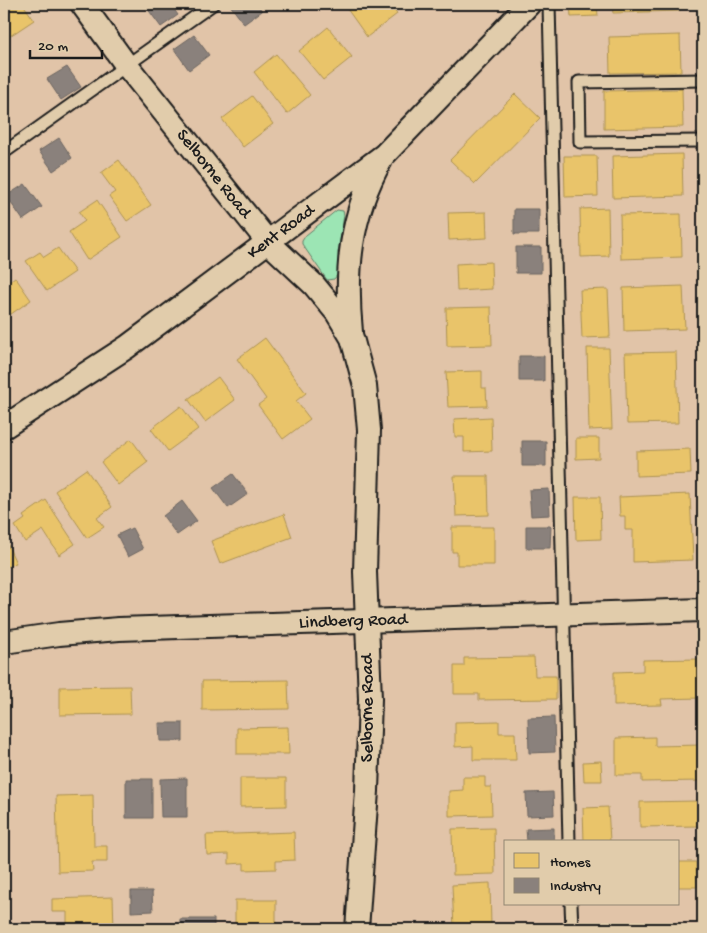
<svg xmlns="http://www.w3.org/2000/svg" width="707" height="933" font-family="'Gochi Hand',sans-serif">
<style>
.green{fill:#9ce5b4;stroke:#5c8068}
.homes{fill:#e9c46a;stroke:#ac9253}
.industry{fill:#8a817c;stroke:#69635f}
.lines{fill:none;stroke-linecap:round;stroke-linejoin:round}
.service-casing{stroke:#1c1c1c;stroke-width:15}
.minor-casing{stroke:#1c1c1c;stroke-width:26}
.service{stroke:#e1ccab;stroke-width:11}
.minor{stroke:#e1ccab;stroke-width:22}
.labels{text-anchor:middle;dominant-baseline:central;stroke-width:5;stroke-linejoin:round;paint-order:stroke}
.street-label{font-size:18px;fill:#1c1c1c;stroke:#e1ccab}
</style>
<rect width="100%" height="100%" fill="#e1c4a8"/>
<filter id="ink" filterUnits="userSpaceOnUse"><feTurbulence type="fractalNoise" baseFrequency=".02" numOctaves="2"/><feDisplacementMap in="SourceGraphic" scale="10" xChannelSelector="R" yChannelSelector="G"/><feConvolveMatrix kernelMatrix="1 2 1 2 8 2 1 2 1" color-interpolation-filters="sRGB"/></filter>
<g filter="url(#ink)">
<path class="green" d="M337,210L343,211L344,215L338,252L339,269L338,274L334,279L327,280L302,244V241L306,235Z"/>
<path class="homes" d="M4,4H23L34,20L4,40Z
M348,4H389L397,14L367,37L345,6Z
M570,4H597L598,16L571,17Z
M612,4H679V11L613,13Z
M328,27L352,57L323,80L299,51Z
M680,35L681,72L610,73L609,37Z
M276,54L310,95L287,114L254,72Z
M682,89L683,127L604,129V91Z
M515,94L540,118L475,184L450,160Z
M252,96L273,124L243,147L222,119Z
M682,154L683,196L613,198L612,156Z
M564,156H597L598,196L565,197Z
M119,160L151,205L127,221L109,196L115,192L101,173Z
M97,200L122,237L87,260L69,232L85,221L79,212Z
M608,208L609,256L581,257L580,209Z
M486,212L487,238L449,240L448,213Z
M681,214L682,257L621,259L620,215Z
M58,248L75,272L47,291L26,261L40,252L44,257Z
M491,262L492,289L457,291L456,264Z
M15,277L31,300L4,319V285Z
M683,286L685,329L624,331L623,288Z
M608,289L610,337L582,338L580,290Z
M491,307L492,345L447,346L446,308Z
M265,338L306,393L296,401L310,419L283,439L258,405L266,399L237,359Z
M587,348H609L612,429L589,430Z
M676,352L678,423L627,424L625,353Z
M482,371V388H486L487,406L448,407L446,372Z
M218,377L235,400L205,422L188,399Z
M181,406L198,429L168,451L151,429Z
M491,417L492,451L464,452V437H455L454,419Z
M576,438H599V458L576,459Z
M131,439L148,462L118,485L101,462Z
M690,449L691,474L636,476V451Z
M86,469L112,507L97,518L104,527L87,538L55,491Z
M454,476H488L489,515L456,516Z
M690,494L693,560L633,562V530H625V516H620L619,497Z
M575,497H600L601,539L576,540Z
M46,500L75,544L59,555L43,530L25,542L15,526L25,519L23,516Z
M284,514L292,537L220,564L211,541Z
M452,527H494V565H457V552H452Z
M5,539L16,563L4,568V540Z
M534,657L535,676H556V699L479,700V694H454V666H464V658Z
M700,659V698L661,699L662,705L614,706V672L643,671V660Z
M288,680L289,709L202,710V681Z
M130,686L131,714L60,715V687Z
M499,721V733H515L516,760H473V746L455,747V722Z
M288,727L289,754H237V728Z
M655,737V746L701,745V781L642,782V775H616V738Z
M601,761L602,781H584L583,762Z
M463,777H485V787H491L492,815L449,816V791L463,790Z
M240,778H286V806L240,807Z
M93,795L94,846H107V862H92L93,871L58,872L56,796Z
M698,801V826L640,827V802Z
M608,807L610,841L584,842L583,808Z
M494,828L495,874L453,875L452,829Z
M294,832L295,860L276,861V869L244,870V863L229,864V854L207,855L206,835Z
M678,862H696L697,887H678Z
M490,883L491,927L454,928L452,885Z
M113,897L114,929H67V912H52V899Z
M235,900H276V926H235Z
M701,927V929H643V928Z"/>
<path class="industry" d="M152,4H170L178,15L161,27L147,8Z
M232,4H257L262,11L244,24L230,5Z
M194,35L209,55L189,70L174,49Z
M67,67L81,87L61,100L47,79Z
M59,138L72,158L53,171L39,151Z
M25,184L42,207L23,220L6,196Z
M514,209H539V234H514Z
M516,247H541V273H516Z
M519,356H544V381H519Z
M522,441H546V466H522Z
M233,474L248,494L228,508L213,488Z
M549,489L550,515L531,516L529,490Z
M182,501L197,521L177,535L163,516Z
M526,526H551L550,548H526Z
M132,528L143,549L128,557L117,535Z
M554,717L555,752L529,753L528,718Z
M159,723H183V741H160Z
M187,778V817H161L160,779Z
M126,779H152V818H126Z
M553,792L554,815L527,816L526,793Z
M554,828V842H527L526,829Z
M131,891H152L153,911L131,912Z
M180,919H214V929H180Z"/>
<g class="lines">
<defs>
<path id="service" d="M549,4L569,842
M703,80L579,82L580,142L703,141
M6,151L213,4
M571,904L572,929"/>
<g id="minor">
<path id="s1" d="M82,4L127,66L268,242L314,285L337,313L352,338L365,386L369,430L365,572L370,699L367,791L357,929"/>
<path d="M351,332C345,271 350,215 381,160"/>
<path id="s2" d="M4,427L127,347L384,155L529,4"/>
<path id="s3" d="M4,642L59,634L119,629L703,610"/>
</g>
</defs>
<use href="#service" class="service-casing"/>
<use href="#minor" class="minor-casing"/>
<use href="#service" class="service"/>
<use href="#minor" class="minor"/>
</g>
</g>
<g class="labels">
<g class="street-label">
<text stroke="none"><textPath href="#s1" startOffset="215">Selborne Road</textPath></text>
<text stroke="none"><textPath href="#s2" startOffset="339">Kent Road</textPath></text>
<text stroke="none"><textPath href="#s3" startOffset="350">Lindberg Road</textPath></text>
<text transform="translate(368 708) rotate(-90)">Selborne Road</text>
</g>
</g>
<rect width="707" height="933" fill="none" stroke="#e1ccab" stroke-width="20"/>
<rect x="10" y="10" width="687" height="913" fill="none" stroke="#1c1c1c" stroke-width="2" filter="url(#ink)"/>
<rect x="504" y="840" width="175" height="65" fill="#e1ccab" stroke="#928672"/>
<rect x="514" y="853" width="25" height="15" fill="#e9c46a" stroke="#928672"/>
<text x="550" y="866" font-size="15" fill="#1c1c1c">Homes</text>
<rect x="514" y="878" width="25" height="15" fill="#8a817c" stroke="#928672"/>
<text x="550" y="890" font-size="15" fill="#1c1c1c">Industry</text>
<path d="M30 50v8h72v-8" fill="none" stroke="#1c1c1c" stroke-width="2.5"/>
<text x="38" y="50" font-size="15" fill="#1c1c1c" stroke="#e1ccab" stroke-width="4" paint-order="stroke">20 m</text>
</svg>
